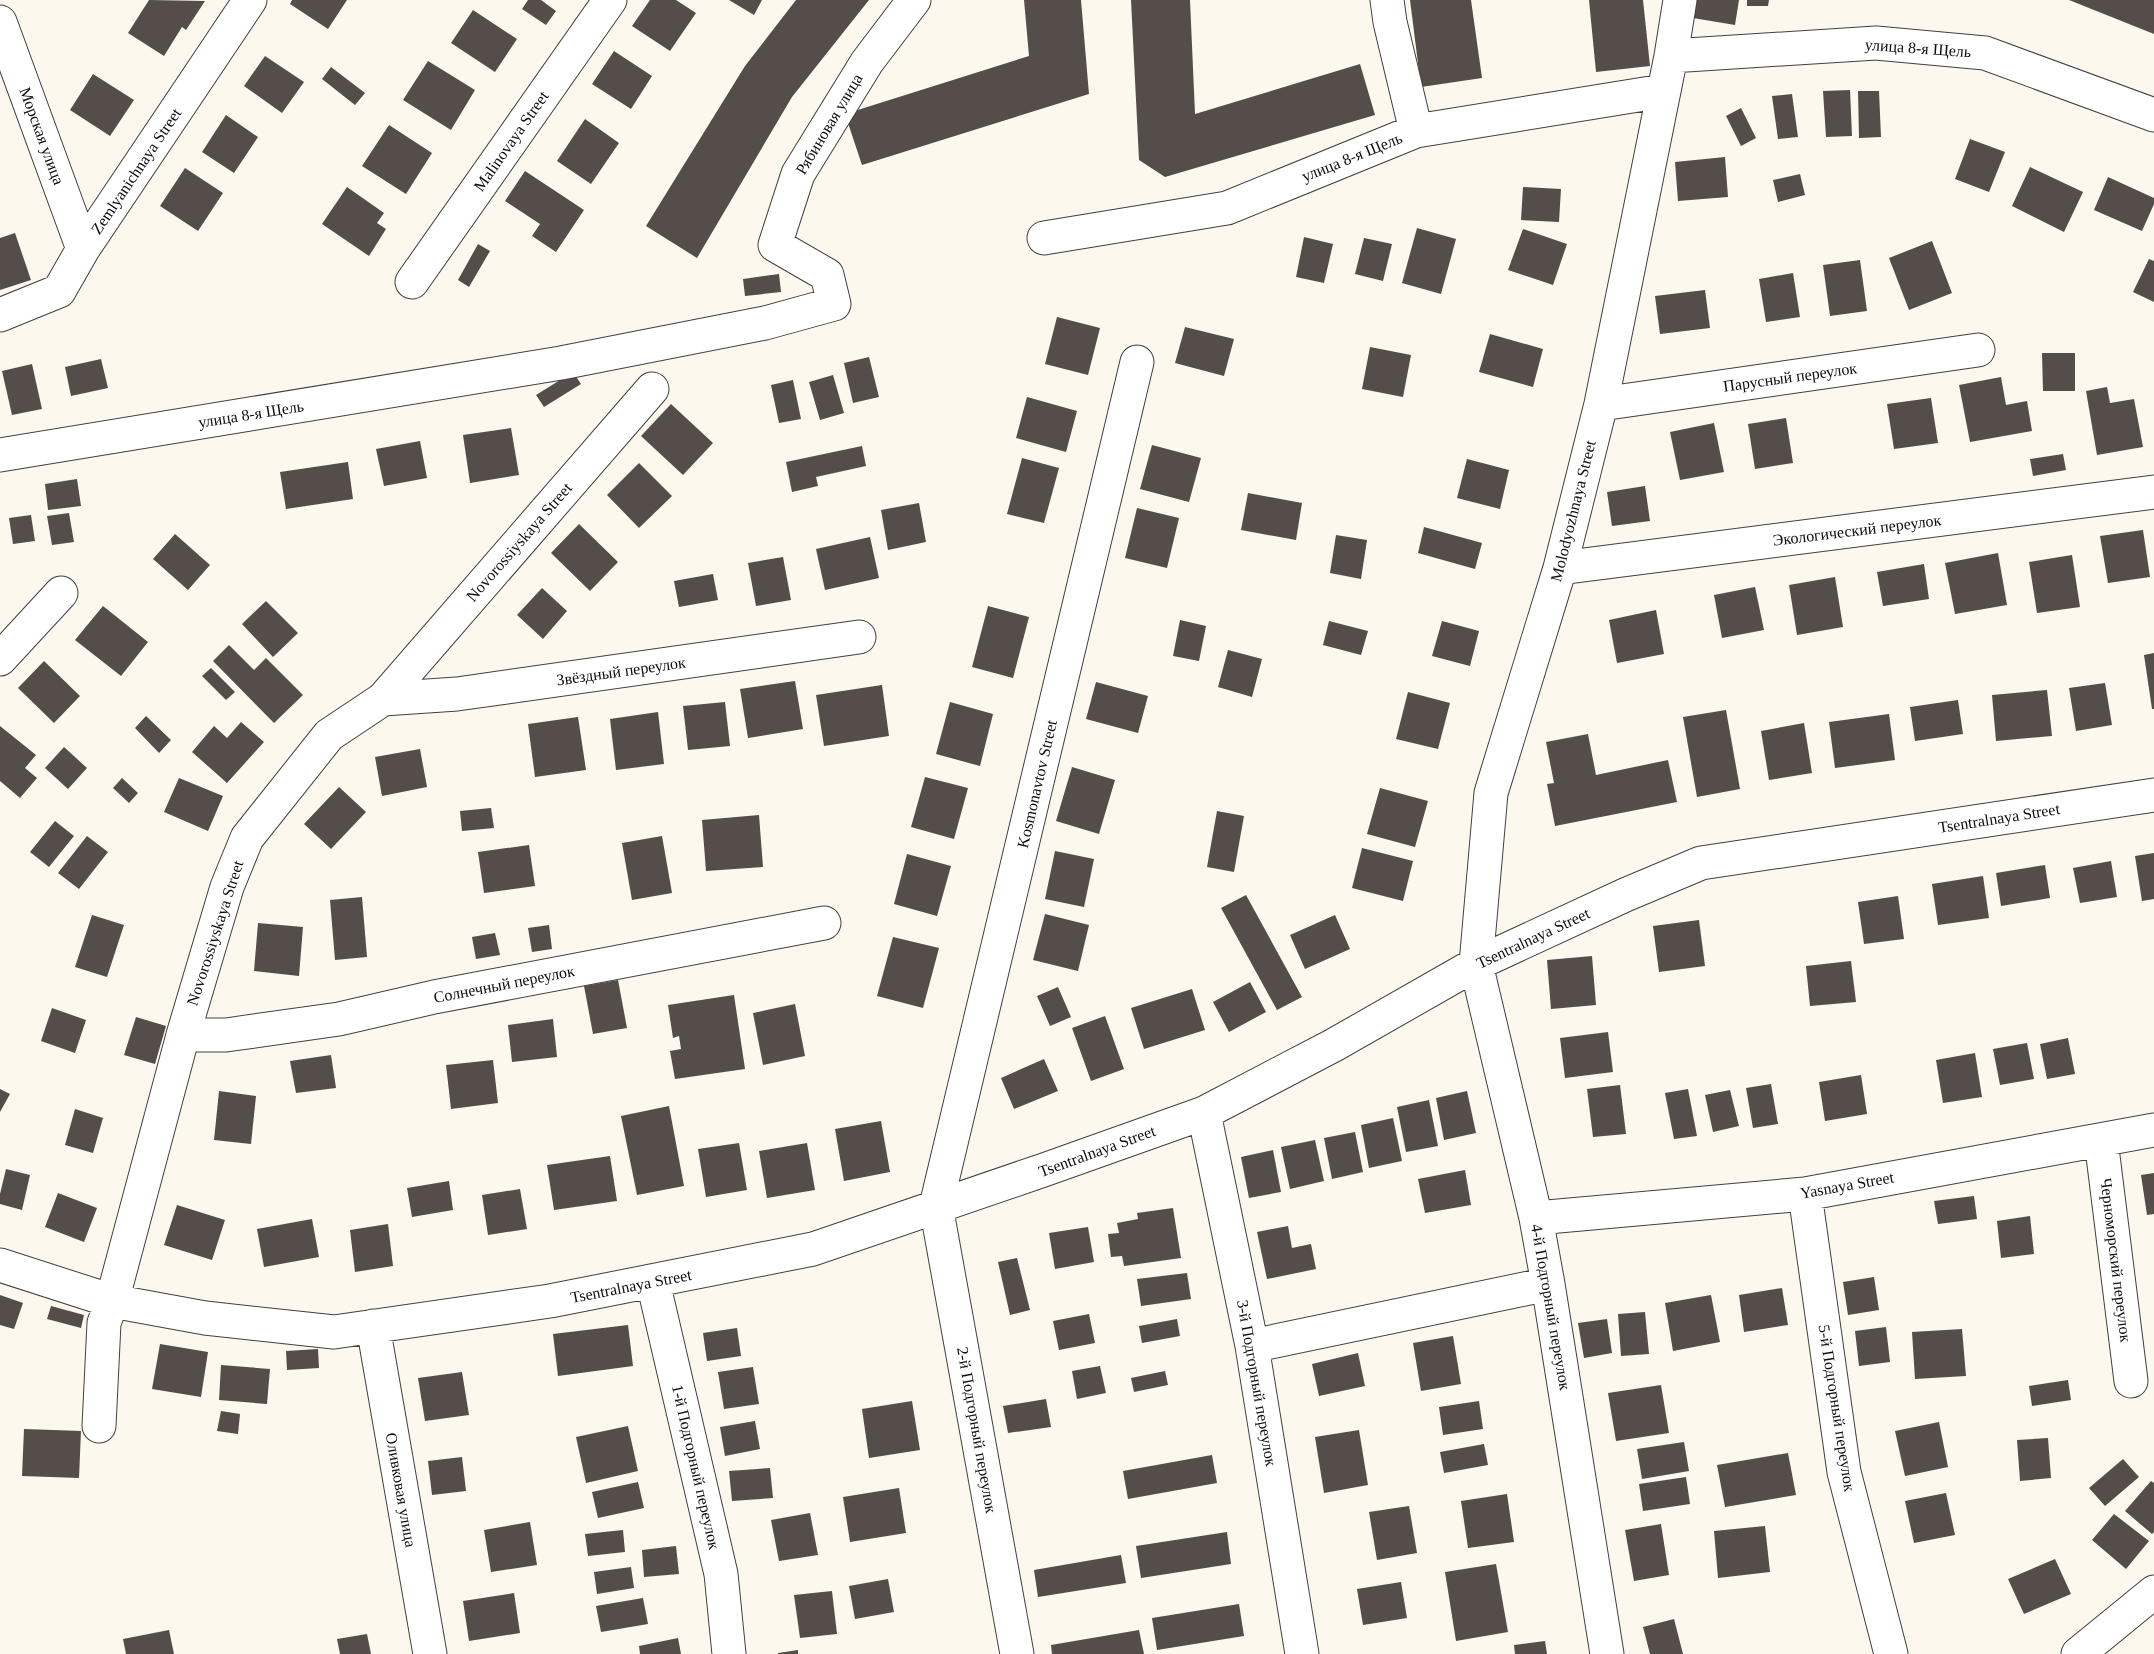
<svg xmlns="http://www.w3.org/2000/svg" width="2154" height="1654" font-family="'Times New Roman',serif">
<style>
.building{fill:#544d4a}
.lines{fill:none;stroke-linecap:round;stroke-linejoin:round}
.minor-casing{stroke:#404040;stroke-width:35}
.minor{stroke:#fff;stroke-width:33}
.labels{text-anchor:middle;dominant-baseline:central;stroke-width:6;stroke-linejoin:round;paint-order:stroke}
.street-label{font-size:16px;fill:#0d0d0d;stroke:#fff}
</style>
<rect width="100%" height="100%" fill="#fdf8ee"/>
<path class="building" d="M149,0L205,1L186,30L182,27L164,56L128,33Z
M292,0H347L328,29L290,4Z
M528,0H541L556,11L546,25L522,9Z
M650,0H676L696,13L670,51L632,26Z
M729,0H762L754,15Z
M796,0H869L792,97L697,258L646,226L745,66Z
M1024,0H1081L1089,94L862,165L845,114L1029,56Z
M1131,0H1190L1195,114L1360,64L1375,115L1165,177L1139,160Z
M1410,0H1471L1482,78L1421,87Z
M1589,0H1643L1650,66L1596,72Z
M1696,0H1739L1735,25L1693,18Z
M1747,0H1769L1768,6H1747Z
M2069,0H2154V34Z
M473,10L517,39L495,72L451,43Z
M614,51L652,76L631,109L592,84Z
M265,56L304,82L282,113L244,86Z
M428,61L475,90L451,130L403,100Z
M331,67L365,93L355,105L322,79Z
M93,74L134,100L110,136L70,110Z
M1850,90L1852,136L1826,137L1823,91Z
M1858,91H1879L1881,137L1859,138Z
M1792,94L1798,137L1778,139L1772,96Z
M1741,108L1756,138L1741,146L1726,116Z
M226,115L258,137L234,173L202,152Z
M585,119L619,143L591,184L557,161Z
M389,125L432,153L406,194L362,166Z
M1970,139L2005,152L1989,192L1955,179Z
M1725,157L1728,197L1678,201L1675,162Z
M2030,167L2083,192L2064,232L2012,206Z
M185,168L223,193L198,231L160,206Z
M525,171L584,210L556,252L532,236L540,224L505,201Z
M1800,174L1805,195L1778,202L1773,180Z
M2108,177L2154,198V204L2142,231L2094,210Z
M347,187L384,213L377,223L386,229L369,256L322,224Z
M1523,187L1561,189L1559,222L1521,220Z
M1417,228L1456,239L1441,294L1402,283Z
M1523,229L1567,244L1553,285L1508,270Z
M15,233L31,280L0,290V238Z
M1304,237L1333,244L1324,283L1296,277Z
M1364,238L1392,244L1383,281L1355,274Z
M1932,241L1952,293L1909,310L1889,258Z
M478,244L490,251L469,287L458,280Z
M2149,259L2154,261V302L2133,292Z
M1860,260L1867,311L1830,316L1823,265Z
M1793,273L1800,317L1766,322L1759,279Z
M779,274L781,292L745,296L743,279Z
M1705,290L1710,328L1660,334L1655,296Z
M1057,317L1100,328L1088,375L1045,364Z
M1185,327L1234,339L1224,376L1175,363Z
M1490,334L1543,349L1533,387L1479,372Z
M1370,347L1411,355L1403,397L1362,389Z
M2042,353H2075V391H2043Z
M869,357L879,397L853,403L844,363Z
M101,359L108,388L71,396L65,367Z
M32,364L42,409L12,415L2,371Z
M573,372L581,384L544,407L536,395Z
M833,375L844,413L820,420L809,382Z
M2001,377L2006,405L2027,401L2032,431L1970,442L1959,385Z
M793,380L801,419L779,423L771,385Z
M2107,387L2110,403L2134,399L2143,447L2097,455L2086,391Z
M1027,397L1077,411L1066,452L1016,438Z
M1931,398L1938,443L1894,449L1887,404Z
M671,404L713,443L683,475L641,436Z
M1786,418L1793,463L1755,469L1748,424Z
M1714,423L1724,472L1680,480L1670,432Z
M511,428L519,475L470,483L463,435Z
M420,441L427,478L384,486L376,449Z
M1152,445L1201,458L1189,502L1140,489Z
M862,446L866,466L816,477L818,486L792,492L786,462Z
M2063,454L2066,470L2033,476L2030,459Z
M1022,458L1059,468L1044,523L1007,514Z
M1467,459L1509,470L1500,509L1457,498Z
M348,462L353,499L286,509L280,472Z
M639,463L672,496L639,528L607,495Z
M77,479L81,506L48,510L45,484Z
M1645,486L1650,521L1612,526L1607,492Z
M1248,493L1302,503L1296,540L1241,530Z
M919,503L926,542L888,550L881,510Z
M1137,508L1179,518L1167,568L1125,558Z
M69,513L74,542L52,545L47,516Z
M31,515L35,541L13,544L9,518Z
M579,524L618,562L590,591L551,553Z
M1424,527L1482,543L1475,569L1418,553Z
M2143,530L2150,577L2108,583L2100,536Z
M175,534L210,565L188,590L153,559Z
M1336,535L1367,540L1361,579L1330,573Z
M870,537L879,578L825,590L816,549Z
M1998,553L2007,605L1955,614L1945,563Z
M2072,555L2080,607L2037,613L2029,562Z
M783,557L791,600L756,606L748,563Z
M1924,564L1929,599L1883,606L1877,572Z
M713,574L718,600L679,607L674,581Z
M1835,577L1843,627L1797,635L1789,585Z
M1755,587L1764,630L1722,638L1714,595Z
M542,588L567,611L543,639L517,615Z
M266,601L298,633L273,657L242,624Z
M103,606L148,642L121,676L75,640Z
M988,606L1029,617L1013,678L972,667Z
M1656,610L1664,654L1617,663L1609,620Z
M1180,620L1206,626L1199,661L1173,656Z
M1329,621L1368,631L1361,655L1323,645Z
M1442,621L1479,631L1470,666L1432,656Z
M229,645L254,670L266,658L303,695L274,723L213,661Z
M1228,650L1262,659L1252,697L1218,687Z
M2154,653V709H2152L2144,655Z
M44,661L80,696L54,723L18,688Z
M211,668L235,692L226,700L202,676Z
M795,681L803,729L748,738L740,689Z
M1096,682L1148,696L1138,733L1086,719Z
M2105,683L2112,725L2076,731L2069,688Z
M882,685L889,736L824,746L816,695Z
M2047,690L2052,736L1996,741L1992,695Z
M1408,692L1450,703L1438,749L1396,739Z
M1958,700L1963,734L1915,741L1910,707Z
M725,702L730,746L688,750L683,706Z
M950,702L993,714L980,766L936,754Z
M1726,710L1740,789L1697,797L1683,717Z
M658,712L664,764L616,770L610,719Z
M1889,714L1895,760L1835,768L1829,722Z
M146,716L171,740L159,753L135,728Z
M578,717L586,770L535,777L528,724Z
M241,722L264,742L227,783L192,752L214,726L227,738Z
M1804,723L1812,773L1769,780L1761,731Z
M0,726L36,755L25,768L37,778L20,798L0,781Z
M1588,734L1596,775L1668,760L1677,802L1555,826L1547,784L1554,783L1546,742Z
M64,747L87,768L68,789L45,768Z
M420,749L427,787L382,796L375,757Z
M1072,767L1115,780L1099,834L1056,821Z
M925,777L968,788L954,839L911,827Z
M122,778L138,793L129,803L113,788Z
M179,778L223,796L208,831L164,812Z
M339,787L366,812L331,849L304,824Z
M1380,788L1428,801L1415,847L1367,834Z
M491,808L494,828L462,831L460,811Z
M1217,811L1244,816L1234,872L1207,867Z
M759,815L763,867L706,871L702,820Z
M55,821L74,836L49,867L30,852Z
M87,836L108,852L79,889L58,873Z
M662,836L672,893L632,900L622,843Z
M529,845L535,886L484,893L478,852Z
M1362,848L1413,861L1403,901L1352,888Z
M1055,851L1094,859L1084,907L1045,899Z
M2154,853V899L2142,901L2135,856Z
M907,854L951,866L937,916L894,904Z
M2111,861L2117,897L2080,903L2073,868Z
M2045,865L2050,898L2001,906L1996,873Z
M1983,876L1989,918L1938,925L1932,884Z
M1246,895L1302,997L1277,1010L1221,908Z
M1898,896L1904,939L1864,944L1858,902Z
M362,897L367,957L335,960L330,900Z
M1045,914L1089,925L1078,971L1033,960Z
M92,915L124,925L107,977L75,967Z
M1335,915L1350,949L1305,969L1290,935Z
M1699,920L1705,966L1659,972L1653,926Z
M258,923L303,927L299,976L254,971Z
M549,925L552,949L532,952L528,928Z
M495,933L500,955L476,959L472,937Z
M893,937L939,948L923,1008L877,996Z
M1592,956L1596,1005L1551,1009L1547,960Z
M1851,961L1856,1002L1810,1006L1806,966Z
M618,980L627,1028L593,1034L584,986Z
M1250,982L1266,1012L1229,1032L1213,1002Z
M1058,987L1071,1017L1050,1026L1037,996Z
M1192,989L1205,1030L1144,1049L1131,1008Z
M734,995L745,1069L675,1079L670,1051L681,1049L679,1036L673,1038L668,1005Z
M795,1004L805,1056L763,1065L753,1013Z
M52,1008L86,1020L75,1053L41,1041Z
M1105,1016L1124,1069L1091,1081L1072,1028Z
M136,1017L166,1026L155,1064L124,1055Z
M553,1019L557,1057L512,1062L508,1025Z
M1608,1032L1613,1072L1565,1078L1560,1038Z
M2068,1038L2075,1074L2047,1079L2040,1044Z
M2027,1043L2034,1079L2000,1085L1993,1049Z
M1975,1053L1982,1097L1943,1103L1936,1060Z
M331,1055L336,1088L296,1093L290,1061Z
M1044,1059L1058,1091L1014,1109L1001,1078Z
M493,1060L498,1103L451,1109L446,1065Z
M1861,1075L1867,1114L1825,1121L1819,1082Z
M1771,1084L1778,1124L1753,1128L1746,1088Z
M1620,1085L1626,1134L1593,1137L1587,1089Z
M0,1089L10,1094L0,1112Z
M1688,1089L1697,1136L1674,1139L1665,1093Z
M1730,1090L1739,1126L1713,1132L1705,1095Z
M219,1091L256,1096L251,1144L214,1140Z
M1467,1091L1476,1133L1444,1140L1436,1098Z
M1429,1100L1438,1146L1406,1152L1397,1107Z
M669,1106L684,1186L637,1195L621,1116Z
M75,1109L103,1118L93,1153L65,1145Z
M1393,1118L1402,1161L1369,1168L1361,1125Z
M881,1121L890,1172L844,1181L835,1129Z
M1355,1132L1363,1172L1332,1179L1324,1138Z
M1315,1140L1324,1181L1290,1189L1281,1147Z
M739,1143L747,1190L706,1197L698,1149Z
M807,1143L815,1190L767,1198L759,1151Z
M1273,1150L1281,1192L1249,1198L1241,1157Z
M610,1156L617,1201L554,1210L547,1165Z
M6,1169L30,1175L22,1210L0,1204V1194Z
M1465,1170L1471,1205L1425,1213L1418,1179Z
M2154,1173V1214L2147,1215L2141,1175Z
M449,1181L453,1210L412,1217L407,1188Z
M520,1189L527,1229L488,1235L482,1195Z
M58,1193L97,1208L84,1242L45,1227Z
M1974,1196L1977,1219L1938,1224L1934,1201Z
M177,1205L225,1220L212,1260L164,1245Z
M1173,1208L1181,1258L1124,1266L1122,1256L1111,1257L1108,1234L1119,1233L1117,1223L1138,1219L1137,1213Z
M2030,1216L2034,1254L2001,1258L1997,1221Z
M312,1219L319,1257L264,1267L257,1229Z
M388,1224L393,1266L355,1272L350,1230Z
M1288,1226L1292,1248L1311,1244L1316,1269L1267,1279L1257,1232Z
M1088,1227L1094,1262L1055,1269L1049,1233Z
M1017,1258L1030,1310L1010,1315L998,1262Z
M1187,1273L1191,1299L1141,1306L1137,1279Z
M1874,1277L1879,1310L1848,1315L1843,1282Z
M1782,1288L1788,1325L1744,1332L1739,1295Z
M0,1295L23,1303L14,1329L0,1325Z
M1711,1295L1720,1342L1673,1351L1665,1303Z
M51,1306L84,1315L81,1328L47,1319Z
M1645,1312L1649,1354L1621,1356L1618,1314Z
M1089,1314L1095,1343L1059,1350L1053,1321Z
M1177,1319L1180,1336L1142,1343L1139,1326Z
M1607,1319L1612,1353L1584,1358L1578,1323Z
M628,1325L633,1366L558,1376L553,1334Z
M1886,1327L1890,1362L1859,1366L1855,1331Z
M737,1328L741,1356L707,1361L703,1333Z
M1962,1329L1966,1376L1915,1379L1912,1332Z
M1453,1336L1461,1384L1421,1391L1413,1343Z
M160,1344L208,1352L201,1397L152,1389Z
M318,1349L319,1368L287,1370L286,1351Z
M1358,1353L1365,1386L1319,1396L1312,1364Z
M221,1365L270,1369L267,1404L219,1400Z
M1100,1366L1106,1393L1077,1399L1072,1371Z
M753,1367L759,1404L724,1409L718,1372Z
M1165,1371L1168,1385L1134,1392L1131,1378Z
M462,1372L469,1415L425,1421L418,1378Z
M2068,1380L2071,1400L2032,1406L2029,1386Z
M1661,1385L1669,1433L1616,1441L1608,1393Z
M1046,1399L1051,1427L1008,1433L1003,1406Z
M912,1401L920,1450L869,1458L862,1409Z
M1479,1401L1483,1429L1443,1435L1439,1407Z
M221,1411L240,1414L238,1434L217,1431Z
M755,1421L760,1449L725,1456L720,1427Z
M1939,1422L1948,1467L1905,1476L1895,1431Z
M628,1426L638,1471L586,1483L576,1437Z
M24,1429L81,1431L79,1478L22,1476Z
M1359,1430L1368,1485L1324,1493L1315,1437Z
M2048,1438L2051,1478L2020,1481L2017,1440Z
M1684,1442L1689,1471L1642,1479L1637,1449Z
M1484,1444L1488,1465L1444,1473L1440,1452Z
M1788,1453L1796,1495L1725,1507L1717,1465Z
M1212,1455L1217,1483L1128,1499L1123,1471Z
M462,1457L466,1491L432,1495L428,1461Z
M2123,1459L2139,1477L2105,1506L2089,1488Z
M770,1468L773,1498L732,1501L729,1471Z
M1686,1477L1690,1504L1643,1511L1639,1484Z
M2151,1481L2154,1483V1532L2152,1534L2125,1511Z
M638,1482L644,1508L598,1518L592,1492Z
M899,1488L906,1533L850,1542L843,1497Z
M1946,1493L1955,1535L1914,1543L1905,1501Z
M1507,1494L1514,1542L1468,1548L1461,1501Z
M1409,1506L1417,1553L1377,1560L1369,1512Z
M810,1513L818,1555L779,1561L771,1520Z
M2114,1514L2149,1541L2126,1569L2092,1540Z
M530,1522L537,1565L491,1572L484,1530Z
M1661,1524L1669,1575L1634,1581L1625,1530Z
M1765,1526L1770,1572L1718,1578L1714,1531Z
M623,1530L625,1552L588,1556L585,1534Z
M1227,1532L1231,1564L1141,1578L1136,1546Z
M676,1546L679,1574L644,1577L642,1550Z
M1121,1555L1126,1583L1038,1597L1034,1570Z
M2055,1559L2071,1594L2024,1614L2008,1579Z
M1496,1564L1508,1632L1456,1641L1445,1572Z
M631,1567L634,1588L597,1594L594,1572Z
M888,1579L894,1612L855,1619L849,1586Z
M1401,1582L1407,1618L1363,1625L1357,1589Z
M832,1591L837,1634L800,1638L794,1595Z
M514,1593L520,1633L469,1641L463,1601Z
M643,1598L648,1624L601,1632L596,1606Z
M1239,1604L1244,1636L1157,1650L1152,1618Z
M1674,1619L1683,1654H1650L1643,1627Z
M169,1630L174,1654H126L123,1639Z
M1139,1630L1144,1654H1052L1051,1645Z
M367,1634L371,1654H340L337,1639Z
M678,1638L681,1654H640L639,1646Z
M1545,1641L1547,1654H1515L1514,1645Z
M798,1650V1654H778V1653Z"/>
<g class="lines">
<defs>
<path id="minor" d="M1387,0L1390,22L1416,131
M0,22L83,249
M1671,56L1876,43L1985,53L2154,115
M1044,238L1227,208L1416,131L1663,91
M412,282L610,0
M0,315L59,291L83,249L250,0
M1601,404L1978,350
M0,455L561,363L765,323L834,304L827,275L775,245L798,174L867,62L914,0
M1560,568L2154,492
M0,659L61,593
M383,699L457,694L859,637
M183,1035H226L339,1019L434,997L824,923
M1204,1113L1252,1346L1302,1654
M2101,1140L2131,1381
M1805,1194L1844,1472L1891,1654
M1536,1218L1805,1194L2154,1130
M0,1265L112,1301L205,1318L334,1332L550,1301L813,1249L1041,1171L1204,1113L1334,1045L1476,964L1625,895L1701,863L2154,795
M653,1282L721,1574L729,1654
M373,1326L430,1654
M1252,1346L1548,1284
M99,1426L104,1323L112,1301L183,1035L227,887L247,838L329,735L383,699L652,389
M1017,1654L936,1206L1137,362
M1607,1654L1548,1284L1536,1218L1476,964L1491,793L1560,568L1601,404L1671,56L1680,0
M2078,1654L2154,1592"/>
</defs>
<use href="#minor" class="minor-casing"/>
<use href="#minor" class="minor"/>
</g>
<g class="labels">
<g class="street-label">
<text transform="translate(1918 48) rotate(4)">улица 8-я Щель</text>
<text transform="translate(829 124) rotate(-59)">Рябиновая улица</text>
<text transform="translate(42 136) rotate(70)">Морская улица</text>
<text transform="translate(511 141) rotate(-55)">Malinovaya Street</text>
<text transform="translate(1352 157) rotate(-22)">улица 8-я Щель</text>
<text transform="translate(136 171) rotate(-56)">Zemlyanichnaya Street</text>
<text transform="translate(1790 377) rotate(-8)">Парусный переулок</text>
<text transform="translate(251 414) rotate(-9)">улица 8-я Щель</text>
<text transform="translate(1573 511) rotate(-76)">Molodyozhnaya Street</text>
<text transform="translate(1857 530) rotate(-7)">Экологический переулок</text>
<text transform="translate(519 542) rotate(-49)">Novorossiyskaya Street</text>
<text transform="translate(621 671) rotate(-8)">Звёздный переулок</text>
<text transform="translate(1037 784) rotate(-77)">Kosmonavtov Street</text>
<text transform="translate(1999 818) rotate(-9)">Tsentralnaya Street</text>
<text transform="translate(215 933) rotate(-72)">Novorossiyskaya Street</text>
<text transform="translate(1533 938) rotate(-25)">Tsentralnaya Street</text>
<text transform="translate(504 984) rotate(-11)">Солнечный переулок</text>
<text transform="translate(1097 1151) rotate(-20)">Tsentralnaya Street</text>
<text transform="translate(1847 1185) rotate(-10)">Yasnaya Street</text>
<text transform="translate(2116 1260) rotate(83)">Черноморский переулок</text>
<text transform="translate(631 1286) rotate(-11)">Tsentralnaya Street</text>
<text transform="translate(1551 1307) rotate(80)">4-й Подгорный переулок</text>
<text transform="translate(1257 1383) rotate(80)">3-й Подгорный переулок</text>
<text transform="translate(1837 1408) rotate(81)">5-й Подгорный переулок</text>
<text transform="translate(977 1430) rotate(80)">2-й Подгорный переулок</text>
<text transform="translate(696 1467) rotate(77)">1-й Подгорный переулок</text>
<text transform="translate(401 1490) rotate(80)">Оливковая улица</text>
</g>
</g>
</svg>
